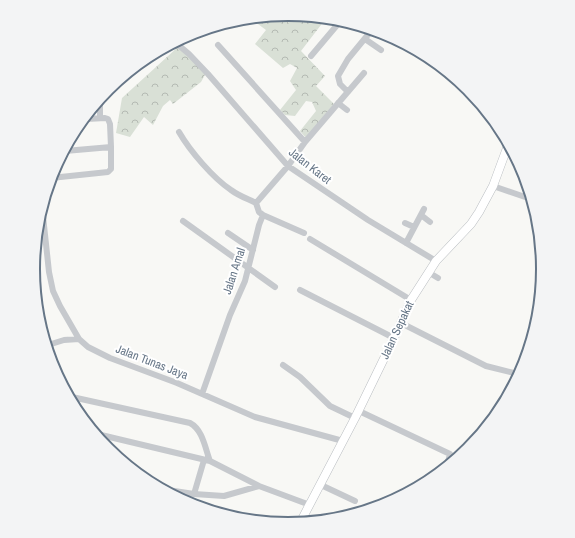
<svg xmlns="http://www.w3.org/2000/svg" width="575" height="538" font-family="'Archivo Narrow',sans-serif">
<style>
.forest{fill:url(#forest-crowns)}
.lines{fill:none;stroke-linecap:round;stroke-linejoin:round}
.major-casing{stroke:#b9bdc1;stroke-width:9}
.minor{stroke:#c6c9cd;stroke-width:6}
.major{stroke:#fff;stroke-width:8}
.labels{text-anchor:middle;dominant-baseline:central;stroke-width:4;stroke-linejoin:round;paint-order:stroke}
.street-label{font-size:12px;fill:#667687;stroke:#fff}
.rim{fill:none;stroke:#667687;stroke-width:2}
</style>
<defs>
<pattern id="forest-crowns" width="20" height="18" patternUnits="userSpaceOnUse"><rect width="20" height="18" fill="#d9e0d6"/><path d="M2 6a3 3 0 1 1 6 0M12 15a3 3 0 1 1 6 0" fill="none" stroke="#b4bab3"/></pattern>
</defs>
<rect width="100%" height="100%" fill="#f8f8f5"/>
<path class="forest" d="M288,14L324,21L301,51L325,76L316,86L334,104L306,138L300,131L316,111L312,102L306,101L295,116L285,115L280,110L296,90L290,81L297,68L290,64L283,68L255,44L266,30L254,21Z
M179,46L206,73L201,82L173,104L170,100L163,106L153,125L144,117L130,137L116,133L122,98Z"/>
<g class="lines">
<defs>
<path id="major" d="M301,521L355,418L394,338L411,300L436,261L471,224L479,212L493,186L507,148"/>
</defs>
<use href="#major" class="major-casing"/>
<path class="minor" d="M365,39L381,50
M176,43L189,54L208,74L288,166L368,220L436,261
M218,45L305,142
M311,56L338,24
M348,92L340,84L338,76L348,59L371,31
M338,103L347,110
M100,118V99
M87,119L105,118L108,119L110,124L111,147
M179,132C190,151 213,178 231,190C239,196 248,199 256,203
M51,178L108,172L111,169V147L65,151
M493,186L528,198
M263,215L304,233
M421,215L430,222
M43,216L49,272L53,291L60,306L79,339L88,347L110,358L177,383L255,417L343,441
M183,221L275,287
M405,223L414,227
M228,233L253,250
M310,239L411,300
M406,243L424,209
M428,272L438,278
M300,290L394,338
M401,323L486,366L518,374
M48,345L64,340L79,339
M283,365L300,377L330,406L355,418
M202,394L230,315L245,281L259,225L263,215L259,212L256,203L288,166L305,142L364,73
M72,397L190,423C203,430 205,448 210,461L259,486L310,505
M359,411L450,454L448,462
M97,434L210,461
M321,485L355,501
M168,490L194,494L204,460
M194,494L224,496L259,486"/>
<use href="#major" class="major"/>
</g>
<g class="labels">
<g class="street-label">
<text transform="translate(310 166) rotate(38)">Jalan Karet</text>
<text transform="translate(234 271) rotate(-72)">Jalan Amal</text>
<text transform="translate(397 330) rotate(-65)">Jalan Sepakat</text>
<text transform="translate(152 362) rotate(21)">Jalan Tunas Jaya</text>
</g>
</g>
<path d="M0 0H575V538H0ZM40 269a248 248 0 1 1 496 0a248 248 0 1 1-496 0Z" fill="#f3f4f5" fill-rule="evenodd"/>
<path class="rim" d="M40 269a248 248 0 1 1 496 0a248 248 0 1 1-496 0Z"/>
</svg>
